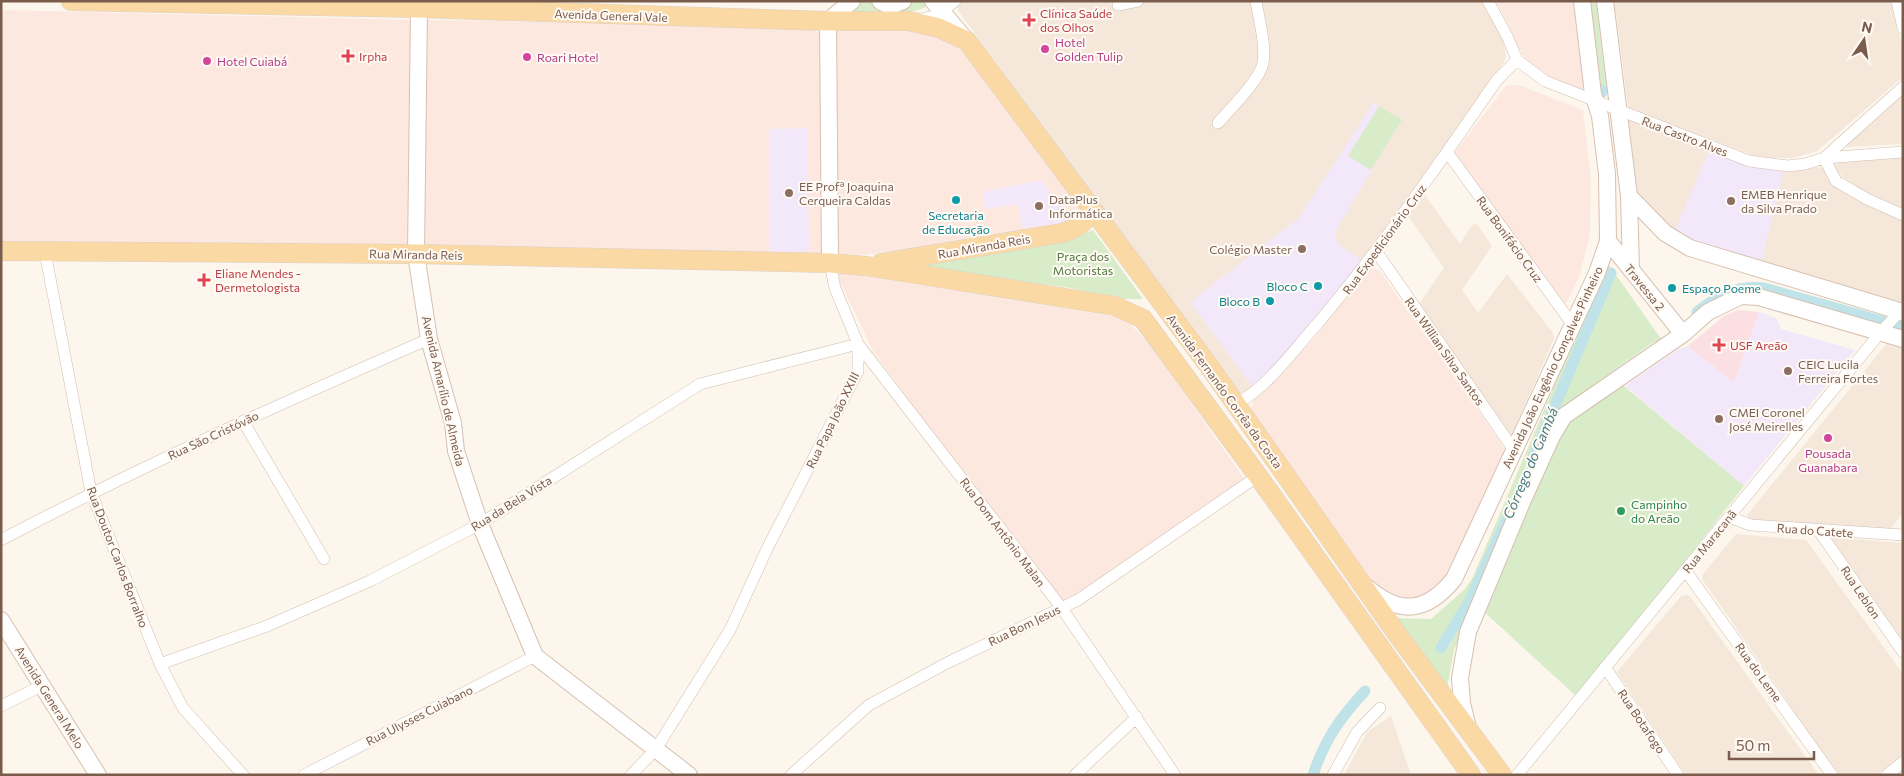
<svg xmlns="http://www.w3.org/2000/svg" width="1904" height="776" font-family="Commissioner,sans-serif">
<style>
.residential{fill:#f5e8da}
.commercial{fill:#fde8e0}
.education{fill:#f3e8fa}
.medical{fill:#fbdfe3}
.green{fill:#d8ecc9;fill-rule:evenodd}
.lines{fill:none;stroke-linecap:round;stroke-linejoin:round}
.canal{stroke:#bfe3e8;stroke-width:11}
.street-casing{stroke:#d1beb0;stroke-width:12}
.secondary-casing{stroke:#d6c0b0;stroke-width:18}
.primary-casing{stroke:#dad1cd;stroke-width:20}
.street{stroke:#fff;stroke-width:11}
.secondary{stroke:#fff;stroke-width:16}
.primary{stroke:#fbd9a5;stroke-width:19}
.health-dot{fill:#e0444e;stroke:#fffaf3;stroke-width:2}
.hotel-dot{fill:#d1479c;stroke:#fffaf3;stroke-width:2}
.education-dot{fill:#8d6e63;stroke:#fffaf3;stroke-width:2}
.culture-dot{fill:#0f9aa8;stroke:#fffaf3;stroke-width:2}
.leisure-dot{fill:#2e9e5b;stroke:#fffaf3;stroke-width:2}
.labels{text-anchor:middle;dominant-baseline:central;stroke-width:4;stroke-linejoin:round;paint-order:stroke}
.health-label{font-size:12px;fill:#be3a42;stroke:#fffaf3;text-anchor:start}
.street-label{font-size:12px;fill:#7a5c4d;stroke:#fffaf3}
.hotel-label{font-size:12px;fill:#b23c85;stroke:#fffaf3;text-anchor:start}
.education-label{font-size:12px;fill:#785e54;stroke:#fffaf3;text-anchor:start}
.culture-label{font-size:12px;fill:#0d838f;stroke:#fffaf3;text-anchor:end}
.park-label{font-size:12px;fill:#537a41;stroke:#fffaf3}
.leisure-label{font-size:12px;fill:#27864d;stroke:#fffaf3;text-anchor:start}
.water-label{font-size:14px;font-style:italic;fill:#437c86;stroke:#fffaf3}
</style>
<rect width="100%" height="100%" fill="#fdf6ec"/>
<path class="residential" d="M962,1H1482L1503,39L1506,56L1504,62L1371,249L1255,386L1238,395L959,12L957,6Z
M1610,1H1892L1903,51V77L1817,151L1793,158H1760L1628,108L1616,12H1611Z
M1903,95V144L1847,147L1848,143Z
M1624,117L1785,170L1822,167L1831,179L1903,218V299L1896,308L1669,234L1636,198Z
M1903,156V213L1867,195L1837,172L1833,167L1836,161Z
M1425,195L1460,244L1472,225L1477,224L1492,246L1462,290L1478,313L1507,274L1553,333L1554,339L1511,436L1417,307L1444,268L1409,217Z
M1887,343L1903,349V512L1891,529L1750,521L1747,515Z
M1736,534L1806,540L1903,674V754L1877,775H1834L1787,708L1790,705L1702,579L1703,574Z
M1828,537L1903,543V643Z
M1685,595L1690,596L1819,775H1686L1617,672L1681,596Z
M1391,716L1411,775H1344L1367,732Z"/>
<path class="commercial" d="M1496,1H1579L1590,94L1534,71L1522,54Z
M1,10L416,20L409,252L1,247Z
M426,20L809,26L821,35V254L420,251Z
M841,28H909L941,36L976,60L1087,212L1084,221L1039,233L863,255L833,254L836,32Z
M1519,85L1583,110L1591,181L1590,235L1579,277L1567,302L1563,304L1452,156L1506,86Z
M1374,268L1380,271L1501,443L1509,458L1452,584L1415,602L1384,597L1253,417L1251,410L1254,397L1311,342L1367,271Z
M835,271L1112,316L1131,325L1152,347L1245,480L1062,608L873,351Z"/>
<path class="education" d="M1373,103L1402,120L1335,232L1337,243L1363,261L1282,360L1253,388L1190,302L1299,218Z
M807,128L809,251L770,252L769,129Z
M1708,152L1741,164L1783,172L1761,263L1686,238L1675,231Z
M1041,180L1070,218L1068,222L1022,228L1018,204L985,209L983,192Z
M1759,312L1776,318L1781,329L1855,350L1744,486L1625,386L1677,350L1688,346L1734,381Z"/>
<path class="medical" d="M1738,310L1759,312L1734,382L1688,346L1724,316Z"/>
<path class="green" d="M859,1H925L929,5C912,17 868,13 847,13Z
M1586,1H1596L1607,90L1597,91Z
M1379,106L1402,120L1371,170L1348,156Z
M1093,230L1143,299H1121L1071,288L923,268V263L1067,240Z
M1606,261L1664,343L1567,408L1553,421L1454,650L1448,683L1450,704L1389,618L1431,619L1464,590L1472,579L1579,328L1602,264ZM1609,273L1613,276L1557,411L1655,341L1658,346L1553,417L1480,585L1450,645L1444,651L1438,644C1458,626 1468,598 1480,574Z
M1619,382L1744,486L1657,597L1575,695L1482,610L1554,434Z"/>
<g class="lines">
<path class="canal" d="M1602,90V92
M1697,312C1718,295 1737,285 1764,288L1903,327
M1533,458L1611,273
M1441,648L1469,602L1507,519
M1313,775C1325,739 1340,718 1365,691"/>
<defs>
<path id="street" d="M1488,1L1508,38L1517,60L1545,81L1749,161L1788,166L1805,164L1824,158L1903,87
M1897,1L1903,28
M1118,5L1138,1
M918,20L938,15L955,1
M1218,123C1230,109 1260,80 1263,63C1266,43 1259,21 1256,1
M1447,152L1573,325
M1824,158L1836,181L1867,199L1903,215
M1824,158L1903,152
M1376,251L1514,450
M45,252L91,492L160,664L183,708L243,775
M858,344L1061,607L1175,775
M1236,404C1266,388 1289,356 1312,330C1379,252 1438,165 1497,80L1517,60
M243,421L324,559
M1729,517L1751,525L1903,535
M1819,531L1903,652
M1,540C141,466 284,402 429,339
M1685,570L1832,775
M160,664L267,626L370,581L480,524L700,384L858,344
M1605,667L1678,775
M1,706L43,685
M304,775L535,656
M631,775L656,749L730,630L767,549L858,371V344L835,288L830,263
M791,775L869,705L947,663L1078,600L1258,476
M1075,775L1137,717
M1333,775L1357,732L1380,708
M1517,775L1880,333L1903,308
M1887,775L1903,762"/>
<path id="secondary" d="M880,1L890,6L903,1
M933,1L967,41
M1605,1L1629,196L1631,270
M419,8L416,254L429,339L453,423L456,451L480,524L535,656L689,775
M1629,196L1665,233L1690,248L1903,312
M1608,241L1683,334
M830,263L828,21L852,1
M1368,588C1401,616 1427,612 1454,579L1597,273L1608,241L1607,174L1600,116L1593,94L1582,1
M1,620L98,775
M1468,728L1462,703L1460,678L1468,632L1522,502L1552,436L1564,416L1683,334L1708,312L1741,296L1759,297L1903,339"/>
<path id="primary" d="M71,1L419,8L828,21H909L939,28L967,41L1209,366L1397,634L1502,775
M1,251L416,254L830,263L866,266L1115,306L1143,319L1258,476L1471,775
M881,263L1062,233C1077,228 1085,224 1092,209"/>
</defs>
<use href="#street" class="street-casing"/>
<use href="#secondary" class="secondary-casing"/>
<use href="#primary" class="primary-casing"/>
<use href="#street" class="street"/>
<use href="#secondary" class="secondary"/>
<use href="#primary" class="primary"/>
</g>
<g class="health-dot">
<path d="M1026.5 12.5h5v5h5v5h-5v5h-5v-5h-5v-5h5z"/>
<path d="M345.5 48.5h5v5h5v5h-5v5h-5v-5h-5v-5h5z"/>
<path d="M201.5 272.5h5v5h5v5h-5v5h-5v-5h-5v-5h5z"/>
<path d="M1716.5 337.5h5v5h5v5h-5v5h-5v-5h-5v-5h5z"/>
</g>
<g class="hotel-dot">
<circle cx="1045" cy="49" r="5"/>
<circle cx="527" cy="57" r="5"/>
<circle cx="207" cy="61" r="5"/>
<circle cx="1828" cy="438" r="5"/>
</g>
<g class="education-dot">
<circle cx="789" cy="193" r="5"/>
<circle cx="1731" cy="201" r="5"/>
<circle cx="1039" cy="206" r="5"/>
<circle cx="1302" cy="249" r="5"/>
<circle cx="1788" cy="371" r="5"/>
<circle cx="1719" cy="419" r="5"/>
</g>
<g class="culture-dot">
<circle cx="956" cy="200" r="5"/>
<circle cx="1318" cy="286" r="5"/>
<circle cx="1672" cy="288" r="5"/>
<circle cx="1270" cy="301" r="5"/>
</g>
<circle class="leisure-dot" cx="1621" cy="511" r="5"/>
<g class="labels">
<g class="health-label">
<text x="1040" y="13">Clínica Saúde<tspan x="1040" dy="14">dos Olhos</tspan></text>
<text x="359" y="56">Irpha</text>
<text x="215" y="273">Eliane Mendes -<tspan x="215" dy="14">Dermetologista</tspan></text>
<text x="1730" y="345">USF Areão</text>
</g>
<g class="street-label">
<text transform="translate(611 15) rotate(2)">Avenida General Vale</text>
<text transform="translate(1685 136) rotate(21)">Rua Castro Alves</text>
<text transform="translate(1384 239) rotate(-54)">Rua Expedicionário Cruz</text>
<text transform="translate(1510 239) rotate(54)">Rua Bonifácio Cruz</text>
<text transform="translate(984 246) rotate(-10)">Rua Miranda Reis</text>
<text transform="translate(416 254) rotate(1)">Rua Miranda Reis</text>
<text transform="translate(1645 287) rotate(51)">Travessa 2</text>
<text transform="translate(1445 351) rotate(55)">Rua Willian Silva Santos</text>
<text transform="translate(1552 367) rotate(-65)">Avenida João Eugênio Gonçalves Pinheiro</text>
<text transform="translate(444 391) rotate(77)">Avenida Amarílio de Almeida</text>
<text transform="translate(1225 391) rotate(54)">Avenida Fernando Corrêa da Costa</text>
<text transform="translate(832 420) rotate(-64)">Rua Papa João XXIII</text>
<text transform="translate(213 435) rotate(-25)">Rua São Cristóvão</text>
<text transform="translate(511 503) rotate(-32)">Rua da Bela Vista</text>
<text transform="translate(1815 530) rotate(4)">Rua do Catete</text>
<text transform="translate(1003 532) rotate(53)">Rua Dom Antônio Malan</text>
<text transform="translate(1709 541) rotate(-51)">Rua Maracanã</text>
<text transform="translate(118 557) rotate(69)">Rua Doutor Carlos Borralho</text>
<text transform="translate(1861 592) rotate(56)">Rua Leblon</text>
<text transform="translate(1024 625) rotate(-26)">Rua Bom Jesus</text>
<text transform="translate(1759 672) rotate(54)">Rua do Leme</text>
<text transform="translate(50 697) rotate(58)">Avenida General Melo</text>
<text transform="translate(419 715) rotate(-27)">Rua Ulysses Cuiabano</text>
<text transform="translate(1642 721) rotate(56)">Rua Botafogo</text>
</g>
<g class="hotel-label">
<text x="1055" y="42">Hotel<tspan x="1055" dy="14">Golden Tulip</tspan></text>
<text x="537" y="57">Roari Hotel</text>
<text x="217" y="61">Hotel Cuiabá</text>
<text x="1828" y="453" text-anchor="middle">Pousada<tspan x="1828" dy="14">Guanabara</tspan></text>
</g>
<g class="education-label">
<text x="799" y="186">EE Profª Joaquina<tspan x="799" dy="14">Cerqueira Caldas</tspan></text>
<text x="1741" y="194">EMEB Henrique<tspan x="1741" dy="14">da Silva Prado</tspan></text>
<text x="1049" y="199">DataPlus<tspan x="1049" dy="14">Informática</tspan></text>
<text x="1292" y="249" text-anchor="end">Colégio Master</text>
<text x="1798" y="364">CEIC Lucila<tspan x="1798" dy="14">Ferreira Fortes</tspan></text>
<text x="1729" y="412">CMEI Coronel<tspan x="1729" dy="14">José Meirelles</tspan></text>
</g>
<g class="culture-label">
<text x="956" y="215" text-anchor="middle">Secretaria<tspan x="956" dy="14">de Educação</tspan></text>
<text x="1308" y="286">Bloco C</text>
<text x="1682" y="288" text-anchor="start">Espaço Poeme</text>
<text x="1260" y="301">Bloco B</text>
</g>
<g class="park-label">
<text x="1083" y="256">Praça dos<tspan x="1083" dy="14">Motoristas</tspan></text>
</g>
<g class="leisure-label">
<text x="1631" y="504">Campinho<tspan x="1631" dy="14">do Areão</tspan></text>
</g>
<g class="water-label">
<text transform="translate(1530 463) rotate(-67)">Córrego do Gambá</text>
</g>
</g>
<rect width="1904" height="776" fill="none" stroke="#7a5c4d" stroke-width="5"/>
<g transform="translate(1864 40) rotate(13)" stroke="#fffaf3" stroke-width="4" paint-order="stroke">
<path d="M0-4L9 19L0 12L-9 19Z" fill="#7a5c4d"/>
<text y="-8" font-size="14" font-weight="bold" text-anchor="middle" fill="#7a5c4d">N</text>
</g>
<path d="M1729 751v8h85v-8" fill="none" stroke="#7a5c4d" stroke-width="2.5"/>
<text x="1736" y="751" font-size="15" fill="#7a5c4d" stroke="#fffaf3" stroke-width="4" paint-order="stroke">50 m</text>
</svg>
